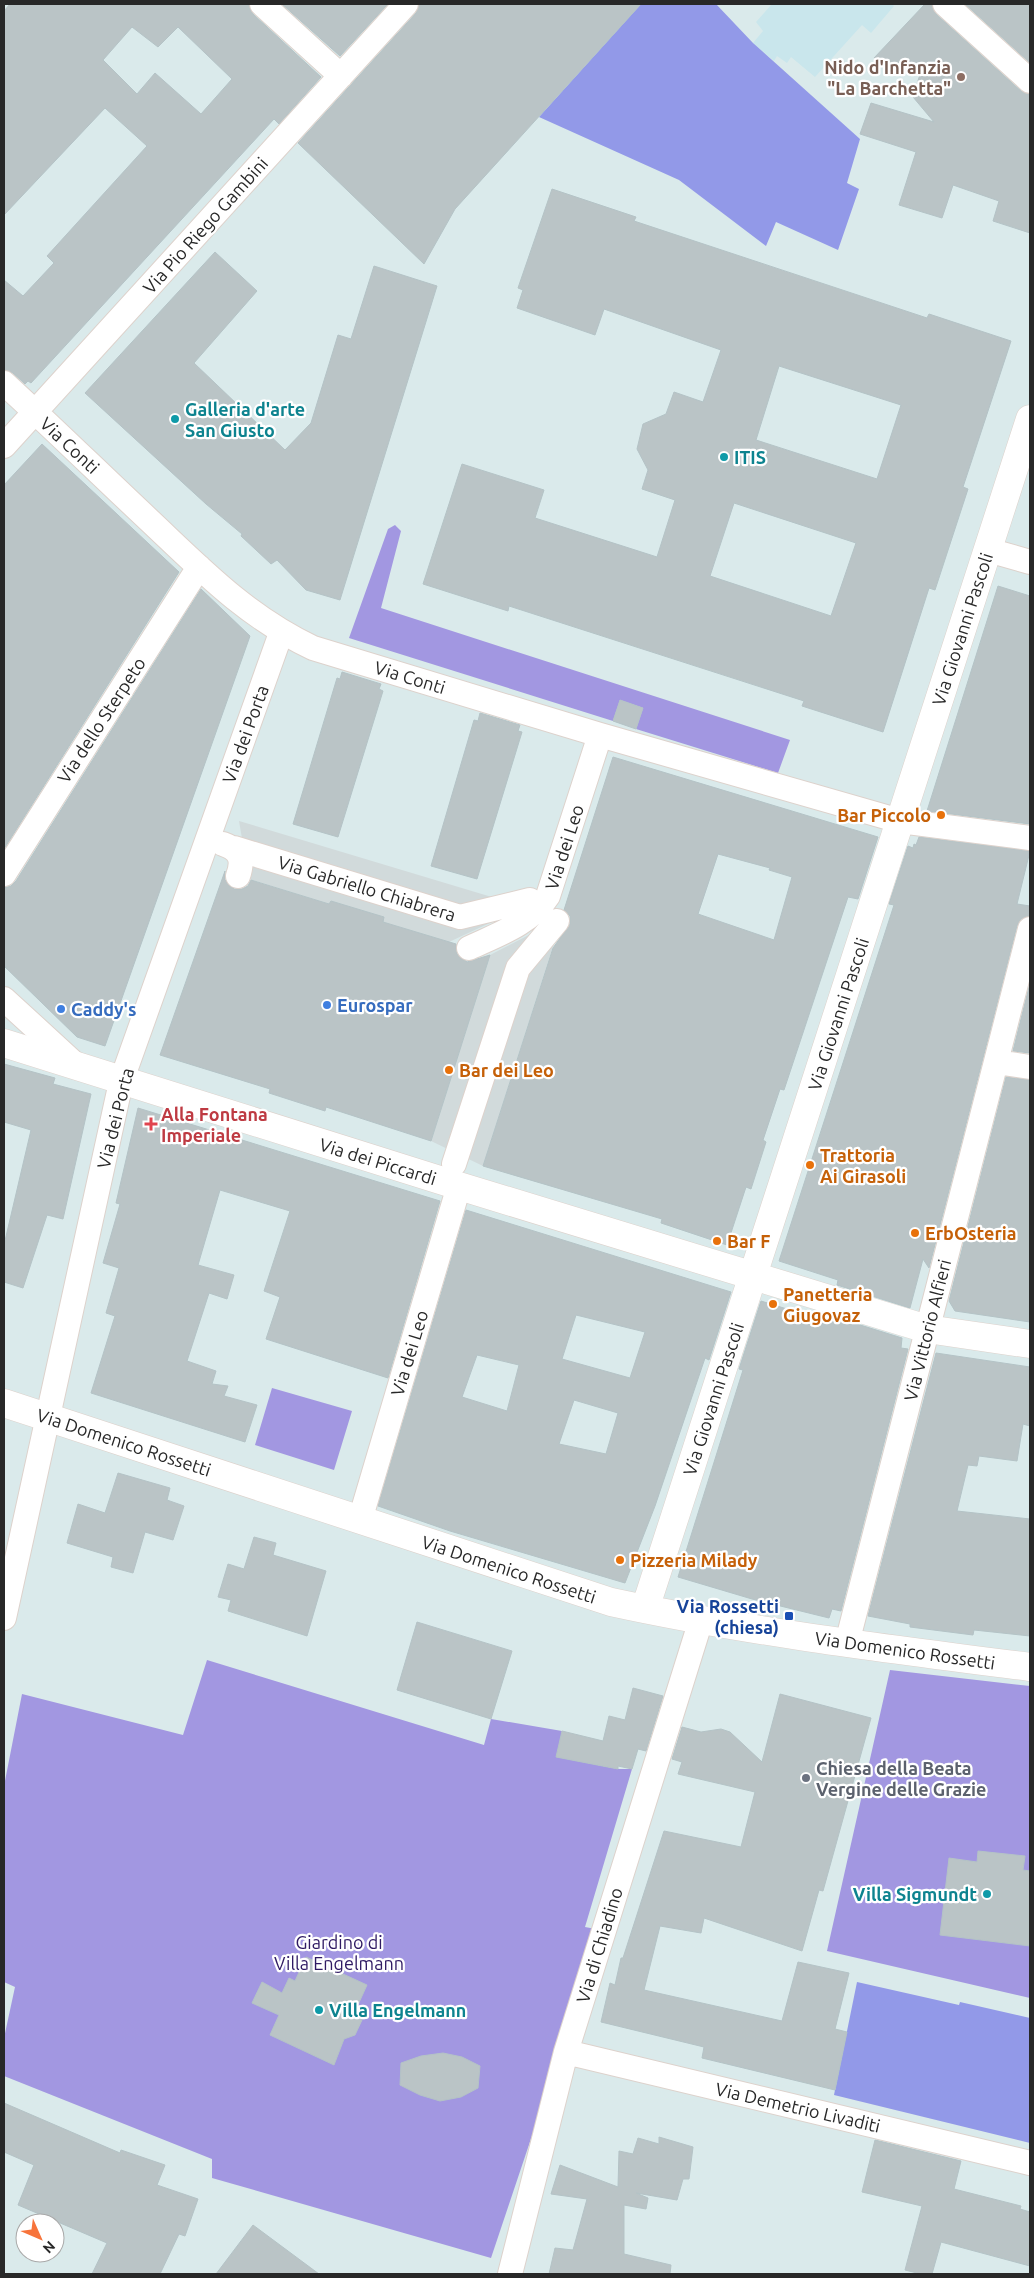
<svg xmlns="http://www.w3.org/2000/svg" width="1034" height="2278" font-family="Ubuntu,sans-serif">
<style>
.education{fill:#c9e6ec}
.green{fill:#a297e1}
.pitch{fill:#9299e8}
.plaza{fill:#d1dadb}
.building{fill:#bac4c6;stroke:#b4c3c6;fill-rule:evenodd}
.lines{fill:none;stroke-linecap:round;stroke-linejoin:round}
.street-casing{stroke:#ddd2cc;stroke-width:26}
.secondary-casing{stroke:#ddd2cc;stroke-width:29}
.street{stroke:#fff;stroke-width:24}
.secondary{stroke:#fff;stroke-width:28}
.education-dot{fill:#8d6e63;stroke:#fff;stroke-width:2}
.culture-dot{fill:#0f9aa8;stroke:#fff;stroke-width:2}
.food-dot{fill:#e8710a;stroke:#fff;stroke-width:2}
.shop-dot{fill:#3f7fe0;stroke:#fff;stroke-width:2}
.health-dot{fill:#e0444e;stroke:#fff;stroke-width:2}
.transit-dot{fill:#1a4fb4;stroke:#fff;stroke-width:2}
.worship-dot{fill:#6b7280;stroke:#fff;stroke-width:2}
.labels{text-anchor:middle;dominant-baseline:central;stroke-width:4.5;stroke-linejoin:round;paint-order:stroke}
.education-label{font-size:18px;font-weight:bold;fill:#785e54;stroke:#fff;text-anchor:end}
.street-label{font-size:18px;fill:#282828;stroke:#fff}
.culture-label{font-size:18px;font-weight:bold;fill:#0d838f;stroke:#fff;text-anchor:start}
.food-label{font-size:18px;font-weight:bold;fill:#c56008;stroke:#fff;text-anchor:start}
.shop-label{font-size:18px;font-weight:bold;fill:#366cbe;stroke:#fff;text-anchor:start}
.health-label{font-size:18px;font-weight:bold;fill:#be3a42;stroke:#fff;text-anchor:start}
.transit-label{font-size:18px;font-weight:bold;fill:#164399;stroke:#fff;text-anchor:end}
.worship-label{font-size:18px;font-weight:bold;fill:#5b616d;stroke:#fff;text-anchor:start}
.park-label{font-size:18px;fill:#2f1a63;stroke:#fff}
</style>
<rect width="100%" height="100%" fill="#daeaeb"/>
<path class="education" d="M772,4H892L894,6L871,33L862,25L815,77L791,57L787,63L777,56L774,61L753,43L763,31L756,22Z"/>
<path class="green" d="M395,525L401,531L381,608L790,740L778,773L636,729L643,708L620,700L613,721L349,638L388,529Z
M272,1388L352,1411L334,1470L255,1445Z
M207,1660L484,1745L491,1719L562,1731L557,1757L618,1769H632L585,1927L601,1930L491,2258L212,2178V2159L4,2076V2038L15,1987L4,1982V1786L22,1694L183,1735Z
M890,1670L1030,1686V1998L827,1951Z"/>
<path class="pitch" d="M641,4H716L753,43L860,139L847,183L859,189L838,250L776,222L766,246L679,180L539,117Z
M857,1982L959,2005L960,2002L1030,2018V2143L834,2095Z"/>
<path class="plaza" d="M239,821L515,904L524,907L449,942L383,922L384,917L331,901L329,904L249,879Z
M562,918L483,1166L431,1141L490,955Z"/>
<path class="building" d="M10,4H249L253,14L321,77L279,124L274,119L31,383L28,381L25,384L13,373L4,370V280L23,296L54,263L47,256L147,146L105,108L4,215V11ZM132,27L158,47L178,27L232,79L201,114L155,73L137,94L103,60Z
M282,4H388L340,56Z
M419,4H641L455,209L424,264L298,143L416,13Z
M925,4H932L936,14L1021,91L1030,94V233L993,221L999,201L953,185L942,218L899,205L916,152L860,134L871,103L934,122L913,97L921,71L874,58Z
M965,4H1030V63Z
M552,189L636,217L634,221L927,318L929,314L1011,341L963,487L968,489L935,590L929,588L883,732L802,706L804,701L509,606L508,611L423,584L462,464L544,490L535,518L657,557L675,500L642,489L648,470L637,449L643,424L666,414L674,392L703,402L721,350L604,309L595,335L517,308L523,290L518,288ZM779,366L901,405L877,479L756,440ZM734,503L856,543L831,616L710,576Z
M215,252L257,291L194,363L285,450L311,423L338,335L351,339L374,266L437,286L340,600L306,590L277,560L271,564L241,536L242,534L206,504L85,393Z
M42,444L179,572L4,849V485Z
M998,586L1030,596V824L927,811Z
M201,589L250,636L105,1046L77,1037L4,966V888L11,886L16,881Z
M342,672L381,684L379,689L383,691L338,837L293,824L337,678L340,679Z
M620,700L643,708L636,729L613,721Z
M480,713L520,725L518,731L522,732L477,879L431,866L474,720L478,721Z
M613,757L878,837L858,899L848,897L784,1090L780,1089L763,1140L766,1142L751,1189L746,1187L727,1245L661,1223L662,1219L483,1166L553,948L570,924V916L564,910ZM718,854L770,868L769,870L792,877L774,940L698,914Z
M919,837L1030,851L1017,904L1030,906V916L1021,919L1017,926L929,1268L923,1259L910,1308L837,1285L838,1280L779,1261L894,905L889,904L908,846L913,848L914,844L916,845Z
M225,871V880L234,889H242L248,886L251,880L329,904L331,901L384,917L383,922L456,944L457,954L467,962L490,955L431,1141L326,1107L325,1111L269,1093L270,1089L160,1055Z
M1030,983V1053L1013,1051Z
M4,1064L55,1078L53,1084L91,1094L63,1219L47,1215L23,1288L4,1282V1245L31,1130L4,1122Z
M1006,1077L1030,1080V1322L955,1311L949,1301Z
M138,1108L440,1201L388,1378L266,1339L280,1297L264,1291L290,1211L220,1190L198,1265L234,1275L227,1299L209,1293L187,1361L216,1371L212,1384L228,1386L224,1396L257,1405L245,1442L91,1393L115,1316L106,1313L119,1268L103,1263L120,1204L116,1203Z
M466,1210L731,1292L709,1360L705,1358L655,1506L625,1583L450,1531L378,1506ZM576,1315L645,1332L630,1378L562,1359ZM477,1355L519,1365L507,1411L462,1397ZM574,1400L618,1413L606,1454L559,1444Z
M761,1301L826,1321L828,1315L902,1338L901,1348L908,1349L841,1611L832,1609L829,1618L752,1599L678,1577L743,1370L739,1369Z
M936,1353L1030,1367V1426L1023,1424L1017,1461L979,1456L977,1466L968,1465L957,1511L1030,1519V1636L974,1630L973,1635L910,1627V1624L868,1616Z
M118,1473L170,1488L167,1500L184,1506L173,1540L145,1532L133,1573L111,1567L113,1557L67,1543L78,1504L105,1513Z
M254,1537L276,1543L273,1555L326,1571L307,1636L228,1611L231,1600L218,1597L228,1564L244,1569Z
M417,1622L512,1651L491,1719L397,1690Z
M633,1688L663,1696L646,1751L638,1749L632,1769L618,1766V1769L556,1757L562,1731L603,1741L609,1716L625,1720Z
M780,1694L871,1718L823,1891L819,1890L802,1951L704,1918L701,1933L660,1926L644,1990L782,2021L798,1962L849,1973L835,2029L847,2032L835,2090L702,2058L704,2047L601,2022L610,1983L615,1985L621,1958H623L664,1831L741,1847L755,1792L678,1774L682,1762L672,1759L682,1727L701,1732L721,1729L730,1732L762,1762Z
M978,1851L1025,1856L1023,1870L1030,1871V1946L940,1935L949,1858L977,1862Z
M306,1957L367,1985L357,2007L362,2020L355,2035L344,2039L334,2065L270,2035L279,2015L252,2003L262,1982L282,1993L289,1978L295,1981Z
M443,2053L462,2057L480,2066L478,2088L461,2097L440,2101L420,2095L400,2085L401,2063L421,2056Z
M4,2103L120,2153L121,2150L165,2165L157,2185L198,2199L185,2236L179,2234L160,2274H92L107,2243L18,2205L34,2165L4,2152Z
M659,2137L693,2147L689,2179H683L677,2200L636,2193L648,2198L646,2209L624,2205V2254L671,2265L670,2274H549L555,2248L573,2250L587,2199L551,2194L560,2165L618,2187L619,2151L633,2154L638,2138L659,2144Z
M875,2140L961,2161L954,2189L1021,2206L1020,2209L1030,2212V2266L941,2242L932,2274H921L905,2270L922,2206L862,2192Z
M253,2225L319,2274H216Z"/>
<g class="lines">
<defs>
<path id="street" d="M262,4L341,76
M945,4L1030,81
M4,383C53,428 101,475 150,521C203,571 246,616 313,648L600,735L900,821L1030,838
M4,446L406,4
M988,550L1030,562
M223,844C240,850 244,859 238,876
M234,848L460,917L530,900
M4,874L199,567
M469,948C499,934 530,924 548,896L600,735
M4,999L76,1065
M996,1062L1030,1067
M454,1164L518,968L557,921
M360,1520L459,1186
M4,1618L121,1082L281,633
M847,1643L1030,929
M566,2052L1030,2163
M510,2274L566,2052L701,1620"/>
<path id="secondary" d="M4,1043L459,1186L927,1329L1030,1344
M4,1403L611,1602C749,1632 890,1649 1030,1667
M645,1609L1030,419"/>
</defs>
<use href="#street" class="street-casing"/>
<use href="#secondary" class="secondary-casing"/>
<use href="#street" class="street"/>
<use href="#secondary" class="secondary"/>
</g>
<circle class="education-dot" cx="961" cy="77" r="5"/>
<g class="culture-dot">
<circle cx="175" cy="419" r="5"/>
<circle cx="724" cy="457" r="5"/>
<circle cx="987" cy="1894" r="5"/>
<circle cx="319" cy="2010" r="5"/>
</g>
<g class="food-dot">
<circle cx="941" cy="815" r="5"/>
<circle cx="449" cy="1070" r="5"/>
<circle cx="810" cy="1165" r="5"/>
<circle cx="915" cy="1233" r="5"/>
<circle cx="717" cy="1241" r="5"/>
<circle cx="773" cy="1304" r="5"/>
<circle cx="620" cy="1560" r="5"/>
</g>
<g class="shop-dot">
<circle cx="327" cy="1005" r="5"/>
<circle cx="61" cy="1009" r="5"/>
</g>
<path class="health-dot" d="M148.5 1116.5h5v5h5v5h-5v5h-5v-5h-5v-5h5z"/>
<rect class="transit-dot" x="784" y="1611" width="10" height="10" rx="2.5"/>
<circle class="worship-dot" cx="806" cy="1778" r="5"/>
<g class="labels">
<g class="education-label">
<text x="951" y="67">Nido d'Infanzia<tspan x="951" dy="21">"La Barchetta"</tspan></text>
</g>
<g class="street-label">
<text transform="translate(205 225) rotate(-48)">Via Pio Riego Gambini</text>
<text transform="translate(70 445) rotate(43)">Via Conti</text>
<text transform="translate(962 629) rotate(-72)">Via Giovanni Pascoli</text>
<text transform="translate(410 677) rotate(17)">Via Conti</text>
<text transform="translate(101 720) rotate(-57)">Via dello Sterpeto</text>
<text transform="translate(245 734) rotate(-70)">Via dei Porta</text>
<text transform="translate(564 847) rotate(-72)">Via dei Leo</text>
<text transform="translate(367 888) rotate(17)">Via Gabriello Chiabrera</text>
<text transform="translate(838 1014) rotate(-72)">Via Giovanni Pascoli</text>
<text transform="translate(115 1118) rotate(-76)">Via dei Porta</text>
<text transform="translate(378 1161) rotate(17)">Via dei Piccardi</text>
<text transform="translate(927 1330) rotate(-76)">Via Vittorio Alfieri</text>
<text transform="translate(409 1353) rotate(-73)">Via dei Leo</text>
<text transform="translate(713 1399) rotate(-72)">Via Giovanni Pascoli</text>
<text transform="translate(124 1442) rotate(18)">Via Domenico Rossetti</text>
<text transform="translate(509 1569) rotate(18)">Via Domenico Rossetti</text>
<text transform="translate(905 1650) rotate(8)">Via Domenico Rossetti</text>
<text transform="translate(599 1945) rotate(-73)">Via di Chiadino</text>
<text transform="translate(798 2107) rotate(13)">Via Demetrio Livaditi</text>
</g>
<g class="culture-label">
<text x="185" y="409">Galleria d'arte<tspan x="185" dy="21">San Giusto</tspan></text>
<text x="734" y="457">ITIS</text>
<text x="977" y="1894" text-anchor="end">Villa Sigmundt</text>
<text x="329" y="2010">Villa Engelmann</text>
</g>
<g class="food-label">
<text x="931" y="815" text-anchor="end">Bar Piccolo</text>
<text x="459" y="1070">Bar dei Leo</text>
<text x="820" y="1155">Trattoria<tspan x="820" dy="21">Ai Girasoli</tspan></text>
<text x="925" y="1233">ErbOsteria</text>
<text x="727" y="1241">Bar F</text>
<text x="783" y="1294">Panetteria<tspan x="783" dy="21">Giugovaz</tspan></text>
<text x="630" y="1560">Pizzeria Milady</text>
</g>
<g class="shop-label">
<text x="337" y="1005">Eurospar</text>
<text x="71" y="1009">Caddy's</text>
</g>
<g class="health-label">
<text x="161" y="1114">Alla Fontana<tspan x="161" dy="21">Imperiale</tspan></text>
</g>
<g class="transit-label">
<text x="779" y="1606">Via Rossetti<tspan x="779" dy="21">(chiesa)</tspan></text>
</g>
<g class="worship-label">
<text x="816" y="1768">Chiesa della Beata<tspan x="816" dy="21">Vergine delle Grazie</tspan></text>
</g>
<g class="park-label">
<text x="339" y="1942">Giardino di<tspan x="339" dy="21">Villa Engelmann</tspan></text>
</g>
</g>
<rect width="1034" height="2278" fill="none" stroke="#282828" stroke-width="10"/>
<g transform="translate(40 2238) rotate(135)"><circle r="24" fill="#ffffff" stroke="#a9a9a9"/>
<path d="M0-4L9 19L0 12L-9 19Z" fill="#f7743b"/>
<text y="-8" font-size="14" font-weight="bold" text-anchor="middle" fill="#282828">N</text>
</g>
</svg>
